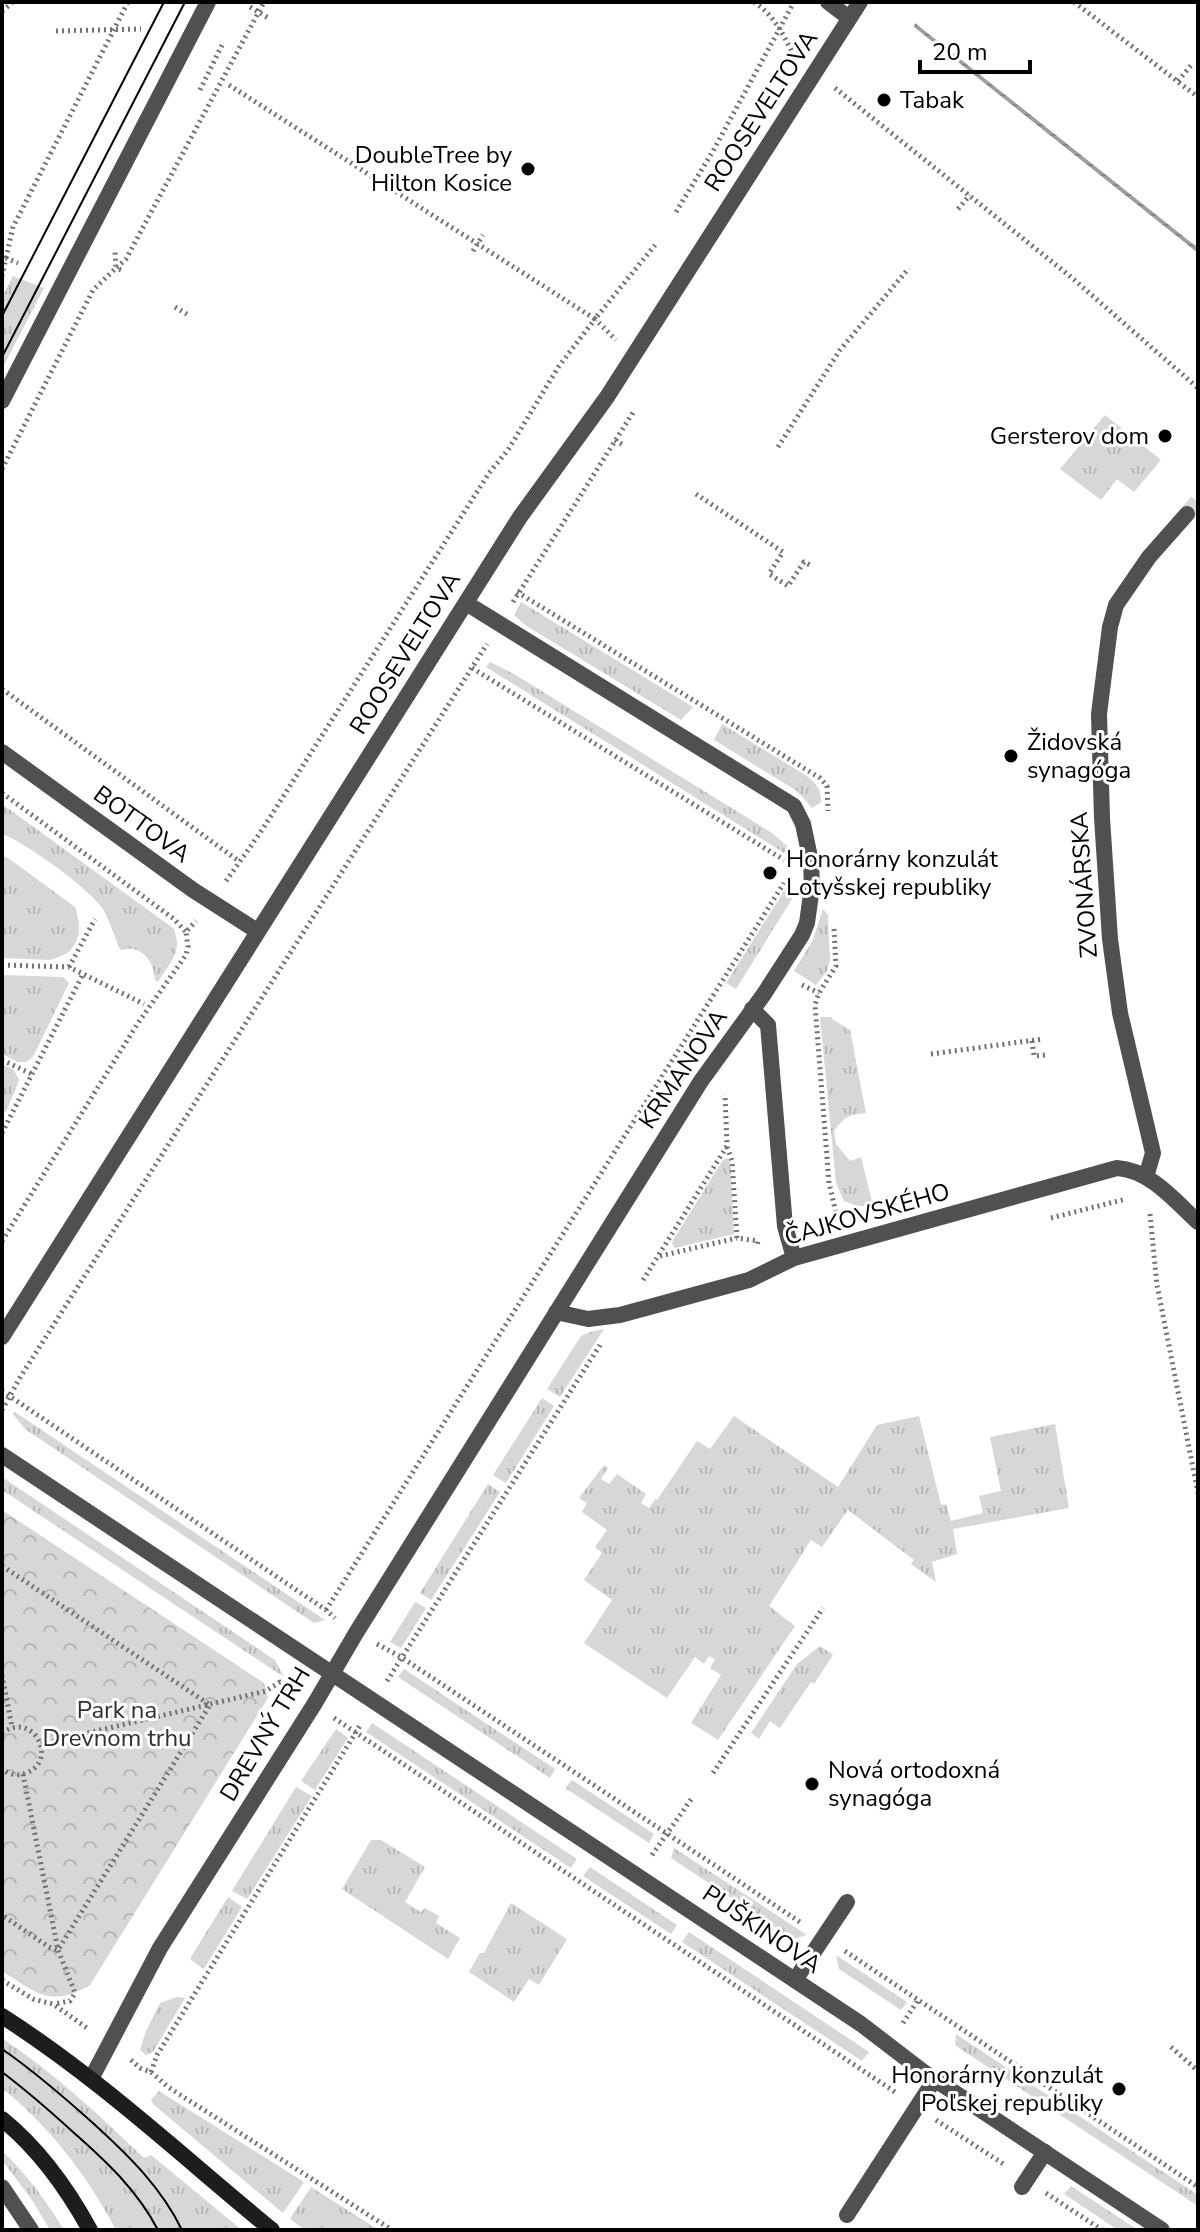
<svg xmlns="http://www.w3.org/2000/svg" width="1200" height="2232" font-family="'Nunito Sans',sans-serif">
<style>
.grass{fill:url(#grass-tufts)}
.park{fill:url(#park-crowns)}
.water{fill:url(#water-rules)}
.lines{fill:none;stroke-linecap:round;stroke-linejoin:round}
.street-tunnel{stroke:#d9d9d9;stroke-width:16;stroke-dasharray:16 8;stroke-linecap:butt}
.path{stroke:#727272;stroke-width:5;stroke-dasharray:2 4;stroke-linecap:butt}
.lane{stroke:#505050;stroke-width:16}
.street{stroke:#505050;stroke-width:16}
.secondary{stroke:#1d1d1d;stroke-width:16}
.tram{stroke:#000;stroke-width:2}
.path-bridge{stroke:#727272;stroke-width:5;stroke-dasharray:2 4;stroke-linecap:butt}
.poi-dot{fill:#000;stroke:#fff;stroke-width:3}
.labels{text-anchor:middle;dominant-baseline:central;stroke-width:6;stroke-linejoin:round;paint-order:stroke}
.poi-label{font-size:24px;fill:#000;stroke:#fff;text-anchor:start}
.street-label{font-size:24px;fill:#000;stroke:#fff}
.park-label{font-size:24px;fill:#2e2e2e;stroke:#fff}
</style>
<defs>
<pattern id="grass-tufts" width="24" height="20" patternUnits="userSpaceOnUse" patternTransform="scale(2)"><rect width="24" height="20" fill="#d7d7d7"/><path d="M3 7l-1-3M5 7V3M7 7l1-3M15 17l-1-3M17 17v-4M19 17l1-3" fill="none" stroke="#b7b7b7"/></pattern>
<pattern id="park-crowns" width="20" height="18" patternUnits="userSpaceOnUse" patternTransform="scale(2)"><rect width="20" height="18" fill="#d7d7d7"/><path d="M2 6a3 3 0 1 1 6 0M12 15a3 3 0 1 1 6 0" fill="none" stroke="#b7b7b7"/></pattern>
<pattern id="water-rules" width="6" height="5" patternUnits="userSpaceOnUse" patternTransform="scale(2)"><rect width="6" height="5" fill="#9e9e9e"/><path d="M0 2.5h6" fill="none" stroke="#868686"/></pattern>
</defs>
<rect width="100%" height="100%" fill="#fff"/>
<path class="grass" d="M13,276L44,288L2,369V297Z
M1105,415L1161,460L1134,492L1117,479L1101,500L1060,469Z
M521,602L693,707L681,720L525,625L514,615Z
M490,662L514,674L772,833L787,846L797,861L486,667Z
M722,724L807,776C817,784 821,789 821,802L812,808L797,791L714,740Z
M2,804L173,928C184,951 170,962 158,982L155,980C154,960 141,944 120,950C115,937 110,922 103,909C90,889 25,842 2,834Z
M2,856L8,858L75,907L79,923V934L75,944L69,952L59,957L50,960L2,958Z
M786,888L795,894L736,989L726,983Z
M823,909L828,915L830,960L827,971L816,985L794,971L812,942Z
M2,975L63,977L69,983L33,1057L26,1062H18L2,1054Z
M832,1017V1019L850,1030L866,1113C849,1115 845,1116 834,1131L836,1144L850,1161L861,1157L873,1206H858L844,1201L836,1183L820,1017Z
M2,1064L14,1070L19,1080L6,1112L2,1110Z
M727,1158L730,1162L734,1234L675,1248L672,1244L673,1240L723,1160Z
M604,1329L560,1397L547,1389L581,1336L590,1332Z
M542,1398L554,1406L506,1483L493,1475Z
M15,1412L325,1620L314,1623L25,1429L13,1414Z
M734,1416L838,1487L877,1425L919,1416L941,1505L946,1504L951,1521L983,1513L979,1496L1001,1491L990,1437L1055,1424L1069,1508L953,1529L957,1554L932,1562L936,1582L911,1564L914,1560L848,1510L822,1547L811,1540L769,1606L795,1626L718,1740L691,1723L721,1675L710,1668L715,1659L709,1656L704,1664L695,1657L667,1698L584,1643L612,1600L584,1580L602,1553L595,1547L607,1530L582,1512L587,1503L579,1498L604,1465L608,1468L601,1479L609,1484L617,1474L646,1494L641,1503L649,1508L655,1499L657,1500L697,1441L710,1449Z
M2,1477L275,1660L284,1677L2,1490Z
M488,1484L500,1492L431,1600L420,1593Z
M415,1602L426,1608L401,1648L390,1642Z
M820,1646L833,1655L814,1684L811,1682L780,1728L770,1721L759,1739L751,1733L797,1664Z
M404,1669L555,1769L550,1778L398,1677Z
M372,1723L577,1859L571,1868L366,1732Z
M336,1729L348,1738L315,1790L301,1781Z
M572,1780L654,1834L649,1843L565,1788Z
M296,1787L312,1796L247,1899L232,1891Z
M371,1840H381L425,1867L405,1902L421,1912L425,1908L439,1916L436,1923L460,1938L448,1959L342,1889Z
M674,1848L807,1935L793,1939L671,1858Z
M590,1867L677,1925L671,1934L583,1876Z
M228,1897L242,1907L204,1969L191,1960V1957Z
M511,1903L567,1939L539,1985L529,1979L514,2002L469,1972L480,1953H484Z
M689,1932L869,2052L862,2061L682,1942Z
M836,1955L907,2002L901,2010L839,1969Z
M177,1997L185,1998L153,2052L146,2055L140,2050L146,2031L160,2003Z
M956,2034L1198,2195V2206L959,2048L955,2045Z
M2,2038C54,2073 99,2115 144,2158L151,2155L242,2230H116C87,2175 50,2127 2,2088Z
M159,2091L304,2182L283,2213L154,2105L151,2100Z
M2,2151C27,2174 46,2201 64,2230H50L32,2200L2,2160Z
M1071,2186L1138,2230H1118L1064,2194Z
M311,2187L379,2230H305L290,2219Z"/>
<path class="park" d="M2,1510L264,1683L268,1698L90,1985C51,2008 36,1993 2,1971Z"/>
<path class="water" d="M915,23L1198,248V253L914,27Z"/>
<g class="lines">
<path class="street-tunnel" d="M1187,514L1198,501"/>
<path class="path" d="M754,2C775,16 784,36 795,58
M1074,2L1198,97
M250,7L270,19
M2,11L13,2
M56,31L141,29
M1178,81L1193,63
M229,85L595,319L655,245
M835,88L1071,277L1198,388
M200,90L222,45
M958,209L970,195
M676,212L713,151L794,2
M6,258L13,227L128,2
M121,270L116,268L126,259L264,2
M2,276L6,258L18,263
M175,307L190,316
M615,440L625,446
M778,447L840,350L909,268
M2,469L93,290L116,268L115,252
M696,494L783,552L769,574L788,586L804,562L810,565
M517,592L820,778L827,786L828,811
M513,602L634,411
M472,668L784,860
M2,689L240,862
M2,793L174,919L186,932
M226,881L260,833L489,473L508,450L559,366L595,319L616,340
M834,929L836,966L819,993L815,1005L829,1183L837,1217H839
M2,965L69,967L144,1004
M69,967L95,919
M802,985L819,993
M1032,1041L1034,1056L1046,1055
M931,1054L1043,1039
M2,1060L32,1074
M2,1133L83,974
M727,1147L732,1161L737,1238L758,1241L757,1246
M1150,1214L1157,1285L1198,1493
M1051,1218L1126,1199
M2,1241L138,1023L186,955L188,947L186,932L196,921
M660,1256L737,1238
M643,1280L727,1146L725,1094
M2,1391L326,1610L335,1618
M2,1410L21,1376L487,644
M2,1566L210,1705L58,1950L49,1947L2,1915
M326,1610L784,883
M377,1644L401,1657L803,1924
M2,1675L12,1727
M387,1681L600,1345
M334,1718L895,2092
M2,1733C34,1710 59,1761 26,1773C17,1777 10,1774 2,1769
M41,1744L266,1691L280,1682L293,1690
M713,1773L823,1608
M23,1774L58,1950L75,1993L70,2001L54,2004
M652,1855L692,1798
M845,1951L1198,2187
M2,1980L33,1999L53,2004L87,2028
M903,2023L918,2000
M1171,2047L1198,2071
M131,2060L140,2068L151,2072L168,2087L392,2230
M151,2072L157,2055L361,1724
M936,2120L1005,2165
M1046,2193L1102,2230"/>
<path class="lane" d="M795,1980L847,1902
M1022,2187L1045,2152
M847,2215L935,2079"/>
<path class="street" d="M828,2L849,18
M2,401L208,2
M2,752L193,890L257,931
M752,1009L768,1025L785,1226L794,1258
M1146,1177L1153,1153L1120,1013L1110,939L1102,818L1099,714L1110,627L1116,605L1149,557L1187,514
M556,1312L588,1319L620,1315L749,1280L794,1258L1117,1168C1150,1170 1175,1201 1198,1222
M2,1337L520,517L607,397L860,2
M2,1455L861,2024L925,2073L1162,2230
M91,2079L160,1948L315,1703L356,1633L701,1081L764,994L802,935L807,923L812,887L811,862L803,824L794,806L466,603
M2,2187L31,2230"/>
<path class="secondary" d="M2,2016C99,2078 183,2157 272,2230
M2,2119C39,2149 67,2188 90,2230"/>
<path class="tram" d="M2,316L164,2
M2,357L185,2
M2,2049C34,2071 65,2098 94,2124C129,2156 161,2187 182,2230
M2,2072C27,2091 50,2111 73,2132C107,2162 137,2190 158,2230"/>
<path class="path-bridge" d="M473,251L483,235"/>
</g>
<g class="poi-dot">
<circle cx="884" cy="100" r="8"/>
<circle cx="528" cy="169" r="8"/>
<circle cx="1165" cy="436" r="8"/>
<circle cx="1011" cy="756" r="8"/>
<circle cx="770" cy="873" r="8"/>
<circle cx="812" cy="1784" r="8"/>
<circle cx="1119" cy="2089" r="8"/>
</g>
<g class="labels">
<g class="poi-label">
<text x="900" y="100">Tabak</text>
<text x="512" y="155" text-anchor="end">DoubleTree by<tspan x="512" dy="28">Hilton Kosice</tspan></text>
<text x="1149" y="436" text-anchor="end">Gersterov dom</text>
<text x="1027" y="742">Židovská<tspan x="1027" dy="28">synagóga</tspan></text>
<text x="786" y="859">Honorárny konzulát<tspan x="786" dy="28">Lotyšskej republiky</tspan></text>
<text x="828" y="1770">Nová ortodoxná<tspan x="828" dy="28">synagóga</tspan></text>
<text x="1103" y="2075" text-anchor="end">Honorárny konzulát<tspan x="1103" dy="28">Poľskej republiky</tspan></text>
</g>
<g class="street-label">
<text transform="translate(761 111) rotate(-57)">ROOSEVELTOVA</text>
<text transform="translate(405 653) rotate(-58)">ROOSEVELTOVA</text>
<text transform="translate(142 824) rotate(36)">BOTTOVA</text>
<text transform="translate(1084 885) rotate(-94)">ZVONÁRSKA</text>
<text transform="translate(683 1069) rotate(-56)">KRMANOVA</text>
<text transform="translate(867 1214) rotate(-16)">ČAJKOVSKÉHO</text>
<text transform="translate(265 1734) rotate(-59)">DREVNÝ TRH</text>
<text transform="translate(762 1929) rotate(34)">PUŠKINOVA</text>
</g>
<g class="park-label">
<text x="117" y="1710">Park na<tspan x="117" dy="28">Drevnom trhu</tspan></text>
</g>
</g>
<rect width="1200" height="2232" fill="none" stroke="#000000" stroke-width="8"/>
<path d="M920 60v12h110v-12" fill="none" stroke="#000000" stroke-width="4"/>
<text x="932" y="60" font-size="24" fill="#000000" stroke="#ffffff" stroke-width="6" paint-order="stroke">20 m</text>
</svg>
